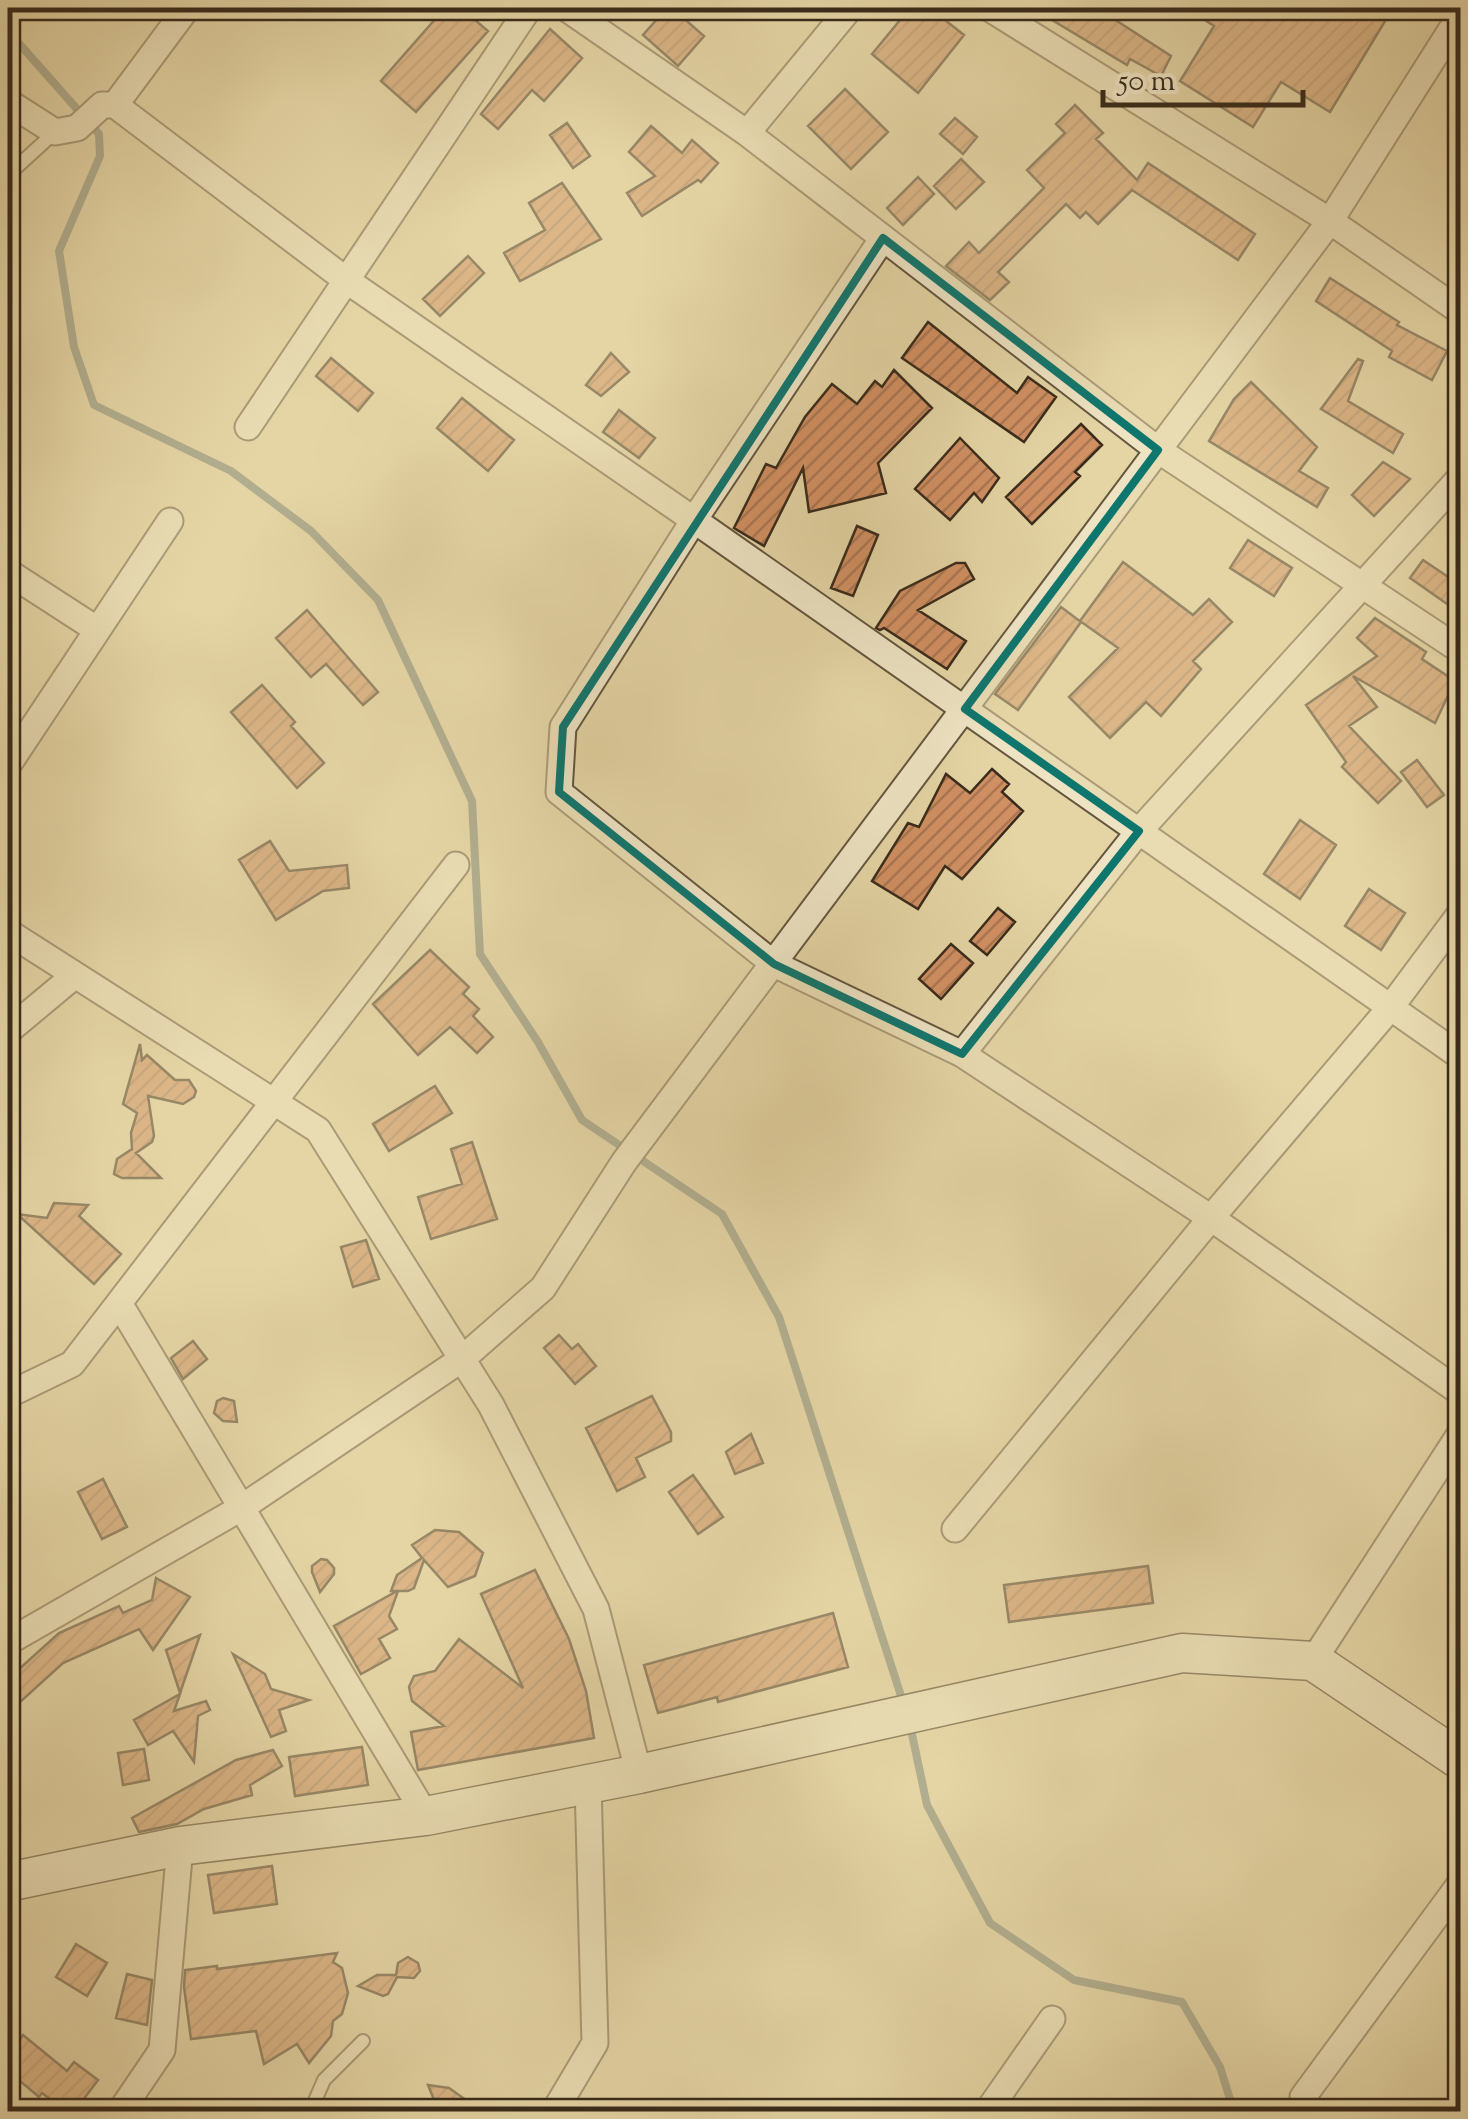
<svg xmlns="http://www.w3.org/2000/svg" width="1468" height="2119" font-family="'Sorts Mill Goudy',serif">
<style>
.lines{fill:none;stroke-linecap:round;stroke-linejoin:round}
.stream{stroke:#727f74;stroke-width:8}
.building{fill:url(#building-hatch);stroke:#382b1b;stroke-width:2.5}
.lane-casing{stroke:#63563e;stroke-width:16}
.street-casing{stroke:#63563e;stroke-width:29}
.secondary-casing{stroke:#382b1b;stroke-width:41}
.lane{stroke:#eee4c4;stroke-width:12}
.street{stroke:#eee4c4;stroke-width:25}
.secondary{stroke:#eee4c4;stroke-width:38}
.marked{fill:none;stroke:#0f766e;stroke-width:8;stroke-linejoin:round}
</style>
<defs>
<pattern id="building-hatch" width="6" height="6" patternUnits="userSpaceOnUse" patternTransform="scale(2.5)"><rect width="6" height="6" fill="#d19063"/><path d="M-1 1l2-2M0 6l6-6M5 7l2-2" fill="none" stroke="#ab7651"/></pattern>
</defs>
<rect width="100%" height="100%" fill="#e5d5a5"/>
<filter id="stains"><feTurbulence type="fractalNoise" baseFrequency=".002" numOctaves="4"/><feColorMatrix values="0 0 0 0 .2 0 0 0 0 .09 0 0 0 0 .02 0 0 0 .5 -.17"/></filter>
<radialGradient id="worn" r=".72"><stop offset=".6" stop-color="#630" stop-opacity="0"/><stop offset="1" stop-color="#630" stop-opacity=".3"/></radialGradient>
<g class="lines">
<path class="stream" d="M8,31L99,134L100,156L59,251L74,347L94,405L231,471L311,531L378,600L472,801L480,954L538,1042L582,1120L722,1214L779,1317L903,1702
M910,1725L927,1805L990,1923L1074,1980L1182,2002L1220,2067L1234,2112"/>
</g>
<path class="building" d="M445,8H461L488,31L416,112L381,81Z
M667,8H672L704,36L678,66L643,35Z
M910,8L924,19L931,9L964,35L918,93L872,54Z
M1032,8H1097L1171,56L1161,76L1130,59L1127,65Z
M1186,8H1393L1330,112L1281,82L1253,127L1180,81L1214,26Z
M550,29L582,58L544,101L532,90L498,129L481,114Z
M845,89L888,132L851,169L808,126Z
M1075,105L1103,133L1096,139L1137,180L1148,163L1255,234L1238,260L1132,190L1098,224L1086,212L1080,218L1066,204L998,272L1009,282L990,300L946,266L969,242L979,253L1044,188L1027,170L1065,133L1056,124Z
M955,118L977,137L963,154L940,134Z
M567,123L590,156L573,168L550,135Z
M651,126L682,153L692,140L718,163L701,182L698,180L642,216L627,193L655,176L629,152Z
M961,159L984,182L956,209L934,186Z
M918,177L934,194L903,225L887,208Z
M562,183L601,239L520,281L504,253L545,230L529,203Z
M468,256L484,273L440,316L423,299Z
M1330,278L1399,322L1397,325L1447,351L1432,380L1389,357L1392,351L1316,301Z
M928,322L1017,393L1028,377L1056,397L1024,442L902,358Z
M611,353L629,372L601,396L586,385Z
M331,358L373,393L358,411L316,376Z
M1358,359L1363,361L1348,401L1403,434L1393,453L1321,409Z
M894,370L932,408L878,463L886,493L809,512L803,468L764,546L734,528L766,464L776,468L805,417L832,384L857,404L875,381L882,387Z
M1251,382L1317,447L1299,471L1328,488L1317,507L1209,441L1234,399Z
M462,398L514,440L488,471L437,428Z
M619,410L655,438L639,458L603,432Z
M1081,424L1102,445L1075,472L1080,476L1032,524L1006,497Z
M960,438L999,478L982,502L974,493L950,520L915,489Z
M1383,462L1410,479L1374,516L1352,495Z
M857,526L878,535L853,596L831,588Z
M1248,540L1292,568L1274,596L1230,568Z
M1423,560L1460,585V613L1410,578Z
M1123,562L1193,615L1209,599L1232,622L1193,661L1201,669L1161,716L1146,702L1110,738L1069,697L1118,648L1080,621Z
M956,563H965L974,579L918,610L966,641L947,669L884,628L880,630L876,628L900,591Z
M1061,607L1081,622L1018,710L995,694Z
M307,610L378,692L363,705L326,664L311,677L276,638Z
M1375,618L1426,652L1422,659L1455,681L1435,723L1353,676L1377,707L1349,726L1401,781L1378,803L1342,767L1346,762L1306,705L1377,656L1357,638Z
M262,685L295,722L291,726L324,763L297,788L231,712Z
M1417,760L1444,795L1427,807L1401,772Z
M992,769L1009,784L1002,792L1023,811L962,879L945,866L918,909L872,881L908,823L919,827L946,774L970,793Z
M1300,820L1336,845L1300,899L1264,874Z
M270,841L289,871L347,865L349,888L323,891L276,920L239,860Z
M1369,889L1405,913L1381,950L1345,926Z
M998,908L1015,922L987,955L970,941Z
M951,944L973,963L941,999L919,979Z
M430,950L469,987L463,994L479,1009L473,1016L493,1037L477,1053L450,1027L418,1055L373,1004Z
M140,1044L142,1060L147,1055L175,1080H189L196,1091L194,1097L183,1104L148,1096L154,1136L152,1142L136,1153L161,1178H122L114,1174L117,1159L132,1149L131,1133L137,1113L123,1104Z
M435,1086L452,1113L389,1151L373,1124Z
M472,1142L497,1219L431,1239L418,1197L462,1184L451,1149Z
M54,1203L88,1205L79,1216L121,1254L94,1284L17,1214L47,1218Z
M366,1240L379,1279L353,1287L341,1247Z
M559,1335L572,1349L578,1344L596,1366L575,1384L544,1348Z
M193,1341L207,1359L183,1379L171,1358Z
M652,1396L671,1432V1441L636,1458L645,1477L617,1491L586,1428Z
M223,1398L234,1401L237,1422L223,1421L214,1413L217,1401Z
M751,1434L763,1463L735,1474L726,1452Z
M693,1475L723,1517L698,1534L669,1492Z
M103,1479L127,1527L102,1539L78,1492Z
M435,1530L459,1532L483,1553L475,1576L448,1587L424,1560L414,1588L408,1591H398L389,1616L397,1629L379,1639L390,1658L361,1674L334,1626L397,1591H391L397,1575L422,1558L412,1545Z
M321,1559L327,1560L334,1568V1574L320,1592L312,1572V1566Z
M1148,1566L1153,1603L1009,1622L1004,1585Z
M535,1570L569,1639L586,1691L594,1738L418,1770L411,1732L444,1726L412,1701L409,1687L414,1676L435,1671L459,1639L523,1688L481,1594Z
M156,1578L190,1597L153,1650L139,1629L63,1663L8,1713V1679L59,1633L119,1606L123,1613L152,1600Z
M833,1613L848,1667L718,1702L717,1697L658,1713L644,1665Z
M200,1635L180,1693L166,1650Z
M233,1654L265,1674L271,1689L309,1700L279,1710L286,1731L271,1737Z
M180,1694L174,1711L206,1701L210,1710L198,1716L194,1762L173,1731L148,1745L134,1720Z
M362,1747L368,1785L295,1796L289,1757Z
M144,1749L149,1780L123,1785L118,1753Z
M273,1750L282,1766L250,1785L252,1795L204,1809L177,1824L139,1832L132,1818L236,1760Z
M272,1866L277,1904L214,1913L208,1875Z
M76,1944L107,1963L87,1996L56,1977Z
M337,1953L333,1962L342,1968L348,1993L342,2014L333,2021L331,2036L309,2063L297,2044L264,2064L256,2031L191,2039L184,1987L185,1970L217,1966V1969Z
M408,1957L418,1963L420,1971L414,1978L397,1977L388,1994L383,1996L358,1986L377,1975H396L398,1963Z
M127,1974L152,1980L147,2025L116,2018Z
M23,2035L67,2071L74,2062L98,2080L74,2112H67L42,2093L39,2097L8,2071V2054Z
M428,2085L449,2088L483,2112H439Z"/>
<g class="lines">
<defs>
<path id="lane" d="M8,175L55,132
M318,2112L314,2103L324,2080L363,2041"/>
<path id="street" d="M566,8L747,133L1158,450L1460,650
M989,8L1330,221L1460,311
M8,102L55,132L77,128L102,105H115L187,8
M115,105L346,280L694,520L1460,1056
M747,133L850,8
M883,238L694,520L563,727L559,792L774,964L962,1054L1211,1218L1460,1392
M248,427L529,8
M8,572L96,629
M8,765L170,521
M8,932L318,1130L491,1405L596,1609L639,1774
M8,1031L74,976
M962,1054L1139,831L1460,478
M119,1303L426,1816
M8,1395L72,1364L456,865
M955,1529L1211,1218L1390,1008L1460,914
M8,1642L241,1508L462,1359L543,1288L624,1162L1330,221L1460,16
M1313,1661L1460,1434
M1303,2097L1460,1884
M120,2112L162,2050L180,1846
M554,2112L595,2043L588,1784
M987,2112L1052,2019"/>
<path id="secondary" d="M8,1882L180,1846L426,1816L639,1774L1182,1653L1313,1661L1460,1760"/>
</defs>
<use href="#lane" class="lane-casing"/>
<use href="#street" class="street-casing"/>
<use href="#secondary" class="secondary-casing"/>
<use href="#lane" class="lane"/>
<use href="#street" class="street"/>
<use href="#secondary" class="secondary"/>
</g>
<path d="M0 0H1468V2119H0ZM883,238L1158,450L965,709L1139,831L962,1054L774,964L559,792L563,727Z" fill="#e5d5a5" fill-opacity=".55" fill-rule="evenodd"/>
<path class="marked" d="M883,238L1158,450L965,709L1139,831L962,1054L774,964L559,792L563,727Z"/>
<rect width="1468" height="2119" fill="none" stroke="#e5d5a5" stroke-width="40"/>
<rect x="10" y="10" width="1448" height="2099" fill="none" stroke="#382b1b" stroke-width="5"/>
<rect x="20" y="20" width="1428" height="2079" fill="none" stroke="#382b1b" stroke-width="2.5"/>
<path d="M1103 90v15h200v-15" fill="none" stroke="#382b1b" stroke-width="5"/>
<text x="1118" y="90" font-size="30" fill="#382b1b" stroke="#eee4c4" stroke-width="8" paint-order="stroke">50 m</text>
<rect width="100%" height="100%" filter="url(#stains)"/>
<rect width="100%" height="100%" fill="url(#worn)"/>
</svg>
